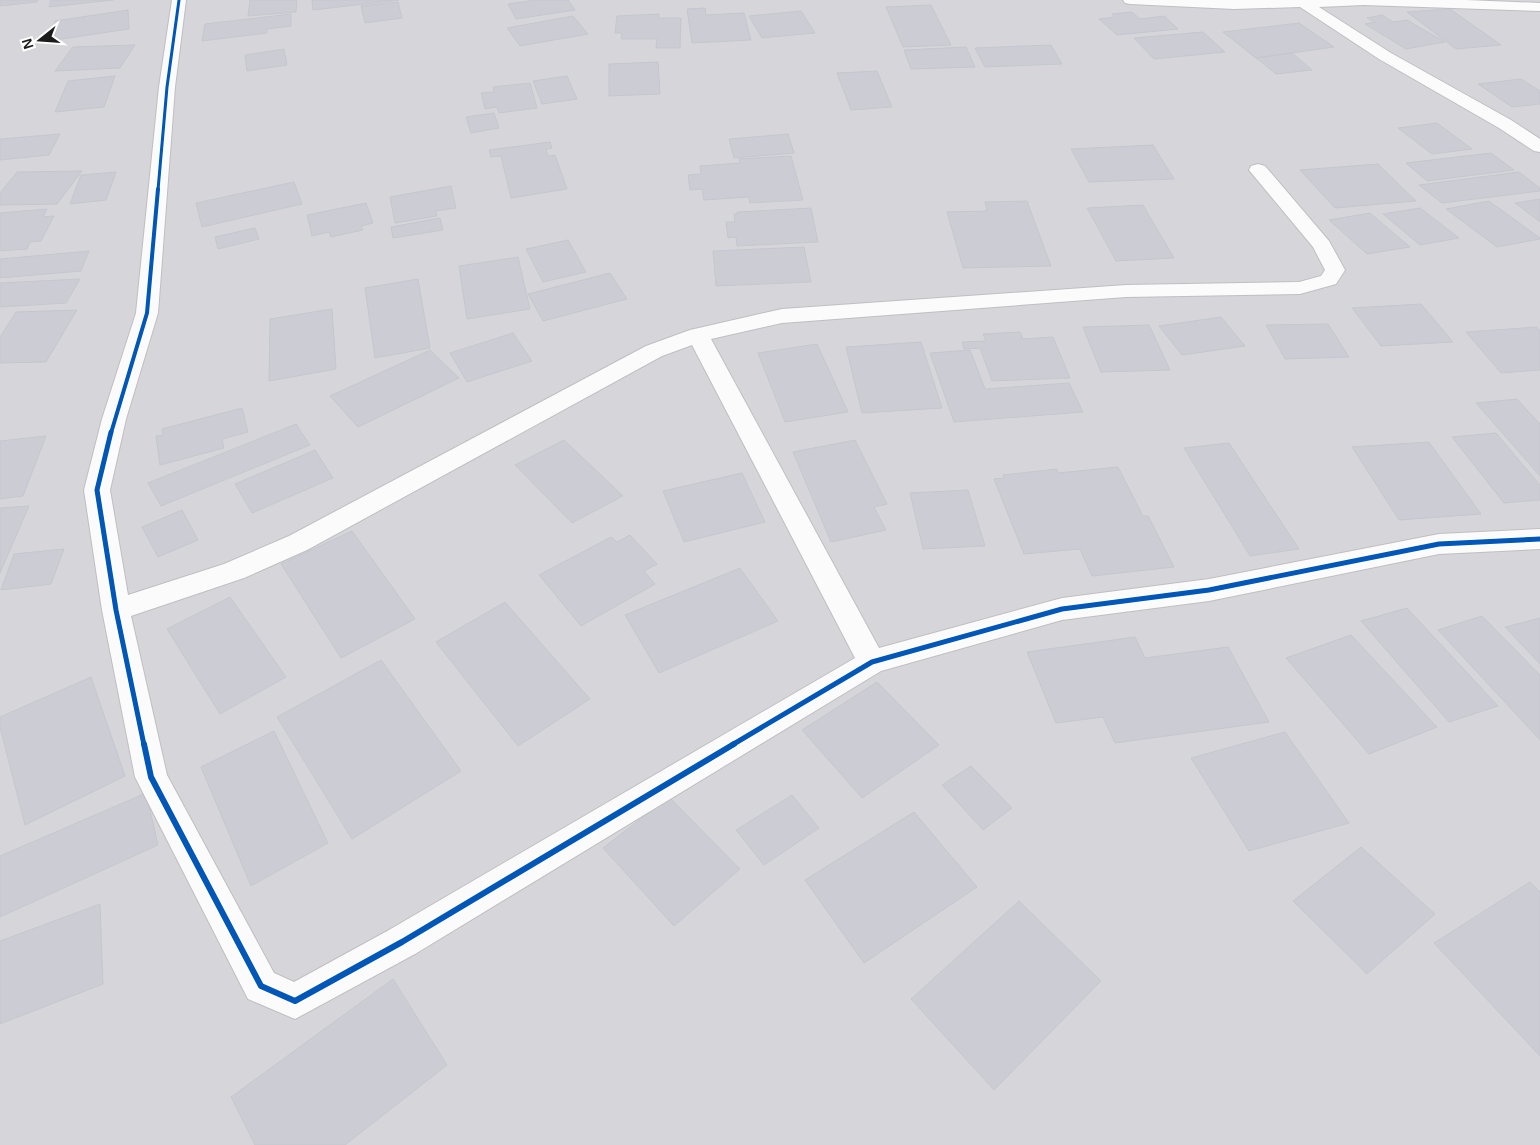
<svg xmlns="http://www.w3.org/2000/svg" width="1540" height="1145" font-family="Arial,sans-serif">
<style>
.residential{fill:#d6d6da}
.building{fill:#cccdd4;stroke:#c5c7ce}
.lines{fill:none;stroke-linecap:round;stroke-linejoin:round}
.minor-casing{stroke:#bfbfc2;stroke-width:2}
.minor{fill:#fbfbfc;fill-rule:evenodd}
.cycleway-far3-casing{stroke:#fff;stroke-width:5}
.cycleway-far2-casing{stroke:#fff;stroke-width:6}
.cycleway-far1-casing{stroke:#fff;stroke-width:8}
.cycleway-casing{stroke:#fff;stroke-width:9}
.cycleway-far3{stroke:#0057b8;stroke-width:3}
.cycleway-far2{stroke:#0057b8;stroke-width:4}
.cycleway-far1{stroke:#0057b8;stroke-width:5}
.cycleway{stroke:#0057b8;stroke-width:6}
</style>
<rect width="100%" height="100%" fill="#e4e4eb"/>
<path class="residential" d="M0,0H1540V1145H0Z"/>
<path class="building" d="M0,0H38L37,2L0,6Z
M51,0H113L49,7Z
M250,0H297L296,12L248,16Z
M312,0H399L313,10Z
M536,0H568L575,10L516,19L508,4Z
M398,2L402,18L365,23L361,6Z
M931,5L951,45L903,47L886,7Z
M705,8L706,15L744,13L751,40L692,43L687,9Z
M1450,9L1501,45L1456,49L1407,12Z
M128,10L129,29L55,40V21Z
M801,11L815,33L762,38L749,16Z
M1132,12L1140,19L1164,16L1178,29L1117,35L1099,19L1115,17L1112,14Z
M291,14V26L267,29V33L202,41L205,24Z
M659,14V18H681L680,48H656L657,39H621L622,33H615L617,16Z
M1382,15L1393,22L1407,20L1445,42L1406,49L1365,24L1375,22L1367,18Z
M573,16L588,34L520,46L507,28Z
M1299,23L1334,47L1256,58L1223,32Z
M1203,32L1225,52L1154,59L1134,38Z
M135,45L120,68L55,71L73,47Z
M1051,45L1062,64L985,67L975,48Z
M966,47L975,67L911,69L904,50Z
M284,49L287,65L247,71L245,55Z
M1292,53L1312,70L1276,74L1256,58Z
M658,62L660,94L609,96V64Z
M877,71L892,107L851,110L837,73Z
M115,76L104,107L55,112L68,81Z
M567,76L577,99L542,104L533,81Z
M1521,79L1540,91V104L1512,107L1478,84Z
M530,83L537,108L499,113L497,107L485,109L481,93L494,92L493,87Z
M494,113L499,128L471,133L466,117Z
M1437,123L1472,149L1432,154L1398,128Z
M60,134L49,155L0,160V139Z
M788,134L794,153L734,158L729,139Z
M550,142L552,148L546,149L548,156L555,155L567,189L511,198L501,156L491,157L489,150Z
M1153,145L1174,179L1089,182L1071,149Z
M1491,153L1514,170L1427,181L1406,163Z
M791,156L803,200L750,203L749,197L704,200L702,189L690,190L688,175L701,174L700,166L740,163L739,159Z
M1378,164L1416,201L1335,208L1300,170Z
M82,171L57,204L0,205V193L17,172Z
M116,172L106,200L70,204L81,175Z
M1519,172L1540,188V191L1442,203L1419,185Z
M294,182L302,204L202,227L196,203Z
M451,186L456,208L436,211L437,216L395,223L390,197Z
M1540,199V222L1515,203Z
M1027,201L1051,266L963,268L947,212L987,211L985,202Z
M1489,201L1540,238V239L1497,247L1446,209Z
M366,203L373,223L361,226L363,230L331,237L329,232L312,236L307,215Z
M1143,205L1174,258L1116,261L1087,208Z
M811,208L818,242L737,246L736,237L728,238L726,222H735L734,214H737V212Z
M1420,208L1459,238L1420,245L1383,214Z
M47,209L43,217L54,216L41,241L30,242L27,249L0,251V213Z
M1370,213L1410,247L1367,254L1329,220Z
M440,218L443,230L393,238L391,227Z
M255,228L259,239L218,249L215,237Z
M568,240L586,272L543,282L526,249Z
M804,247L811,282L716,286L713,251Z
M89,251L81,271L0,278V259Z
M518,257L530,309L467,319L459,266Z
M610,273L627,299L543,321L528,294Z
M80,279L66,303L0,307V283Z
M418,279L430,348L375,358L365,288Z
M1421,304L1453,342L1381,346L1352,308Z
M332,309L336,369L269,381L270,319Z
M77,310L46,362L0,363V337L16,312Z
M1221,317L1245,346L1182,355L1159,326Z
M1328,324L1349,357L1285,359L1266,325Z
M1149,325L1170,370L1101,372L1083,327Z
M1537,327L1540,331V370L1501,373L1466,332Z
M1020,332L1023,339L1053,337L1070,378L992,381L980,348L964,349L962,342L986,341L983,334Z
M513,333L532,361L467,382L450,353Z
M921,342L942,408L862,413L846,347Z
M817,344L848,412L785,422L758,353Z
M430,350L459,378L358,427L330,396Z
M970,350L985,389L1069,383L1083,412L954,422L930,353Z
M1517,399L1540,424V476L1476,403Z
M242,408L248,432L222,439L224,448L160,465L156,436L163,435L162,429Z
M296,424L310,445L161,506L148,483Z
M1496,433L1540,485V500L1504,503L1452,437Z
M46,436L23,496L0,499V441Z
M564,440L623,496L572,523L515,465Z
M855,440L887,504L874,507L886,530L831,542L793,452Z
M1429,442L1481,514L1399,520L1352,447Z
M1229,443L1299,549L1250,556L1184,448Z
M315,450L333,478L252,513L235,484Z
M1118,467L1143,516H1148L1174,567L1092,576L1080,549L1024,554L994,479L1004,478L1003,475L1057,469L1058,473Z
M742,473L765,522L684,542L663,491Z
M968,490L985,546L923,549L910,493Z
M29,506L0,573V508Z
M182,510L198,540L158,557L142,527Z
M352,531L415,619L341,658L281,564Z
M630,535L657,564L644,571L655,584L581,626L539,575L611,537L617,542Z
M64,549L51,584L1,590L14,554Z
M740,568L778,621L659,673L625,615Z
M230,597L286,677L220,714L167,629Z
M505,602L590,699L518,746L436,642Z
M1407,608L1498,706L1449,722L1361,621Z
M1482,616L1540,675V740L1438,630Z
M1540,618V664L1505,627Z
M1351,635L1437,727L1369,754L1286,658Z
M1135,637L1145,658L1228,647L1269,722L1115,743L1103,717L1056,723L1027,652Z
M381,660L461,771L352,839L277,717Z
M91,677L125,776L25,825L0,727V717Z
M877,682L939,745L862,798L802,730Z
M274,731L328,843L251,886L201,767Z
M1285,732L1349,823L1249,851L1191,758Z
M971,766L1012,808L983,830L942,785Z
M146,793L158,845L0,917V856Z
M792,795L819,828L764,865L736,830Z
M669,797L740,869L674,926L603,848Z
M914,812L977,887L864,963L805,880Z
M1361,847L1435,914L1367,974L1293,901Z
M1530,882L1540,892V1056L1434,943Z
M1019,901L1101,981L994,1090L911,999Z
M100,904L103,984L0,1024V941Z
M393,979L447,1065L345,1145H255L231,1097Z"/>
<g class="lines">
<defs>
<path id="minor" d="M172,0H186L175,87L158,313L126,419L110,490L128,595L224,564L289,536L646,346L690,330L782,309L1126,285L1299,282L1321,276L1325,270L1313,247L1249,170L1251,166L1258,164L1265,166L1329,241L1345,270L1336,284L1300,294L1126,297L782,323L711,339L879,648L1062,598L1209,579L1439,534L1540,529V549L1439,554L1209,601L1062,620L881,671L415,954L295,1019L248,999L135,777L102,610L84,490L102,419L136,313L159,87ZM692,345L855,658L389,930L294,982L274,973L167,775L131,616L244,578L307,550L662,356Z
M1123,0H1466L1540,3V11L1364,5L1319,7L1391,53L1511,120L1540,139V152L1534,151L1499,128L1379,59L1300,7L1234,9L1130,4L1125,3Z"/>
</defs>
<use href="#minor" class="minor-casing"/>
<use href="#minor" class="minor"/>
<defs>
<path id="cycleway-far3" d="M158,190L167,87L179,0"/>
<path id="cycleway-far2" d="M111,433L147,313L158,189"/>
<path id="cycleway-far1" d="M111,432L97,490L116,610L144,745
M732,745L872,662L1062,609L1209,590L1439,544L1540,539"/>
<path id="cycleway" d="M144,744L151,777L261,986L295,1001L402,942L734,744"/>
</defs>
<use href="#cycleway-far3" class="cycleway-far3-casing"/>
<use href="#cycleway-far2" class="cycleway-far2-casing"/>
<use href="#cycleway-far1" class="cycleway-far1-casing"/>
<use href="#cycleway" class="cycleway-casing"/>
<use href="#cycleway-far3" class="cycleway-far3"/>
<use href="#cycleway-far2" class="cycleway-far2"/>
<use href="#cycleway-far1" class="cycleway-far1"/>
<use href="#cycleway" class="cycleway"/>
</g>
<g transform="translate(40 40) rotate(253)" stroke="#ffffff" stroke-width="4" paint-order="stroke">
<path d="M0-4L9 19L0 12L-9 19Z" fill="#1c1c1c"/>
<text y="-8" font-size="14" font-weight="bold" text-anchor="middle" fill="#1c1c1c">N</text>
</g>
</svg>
